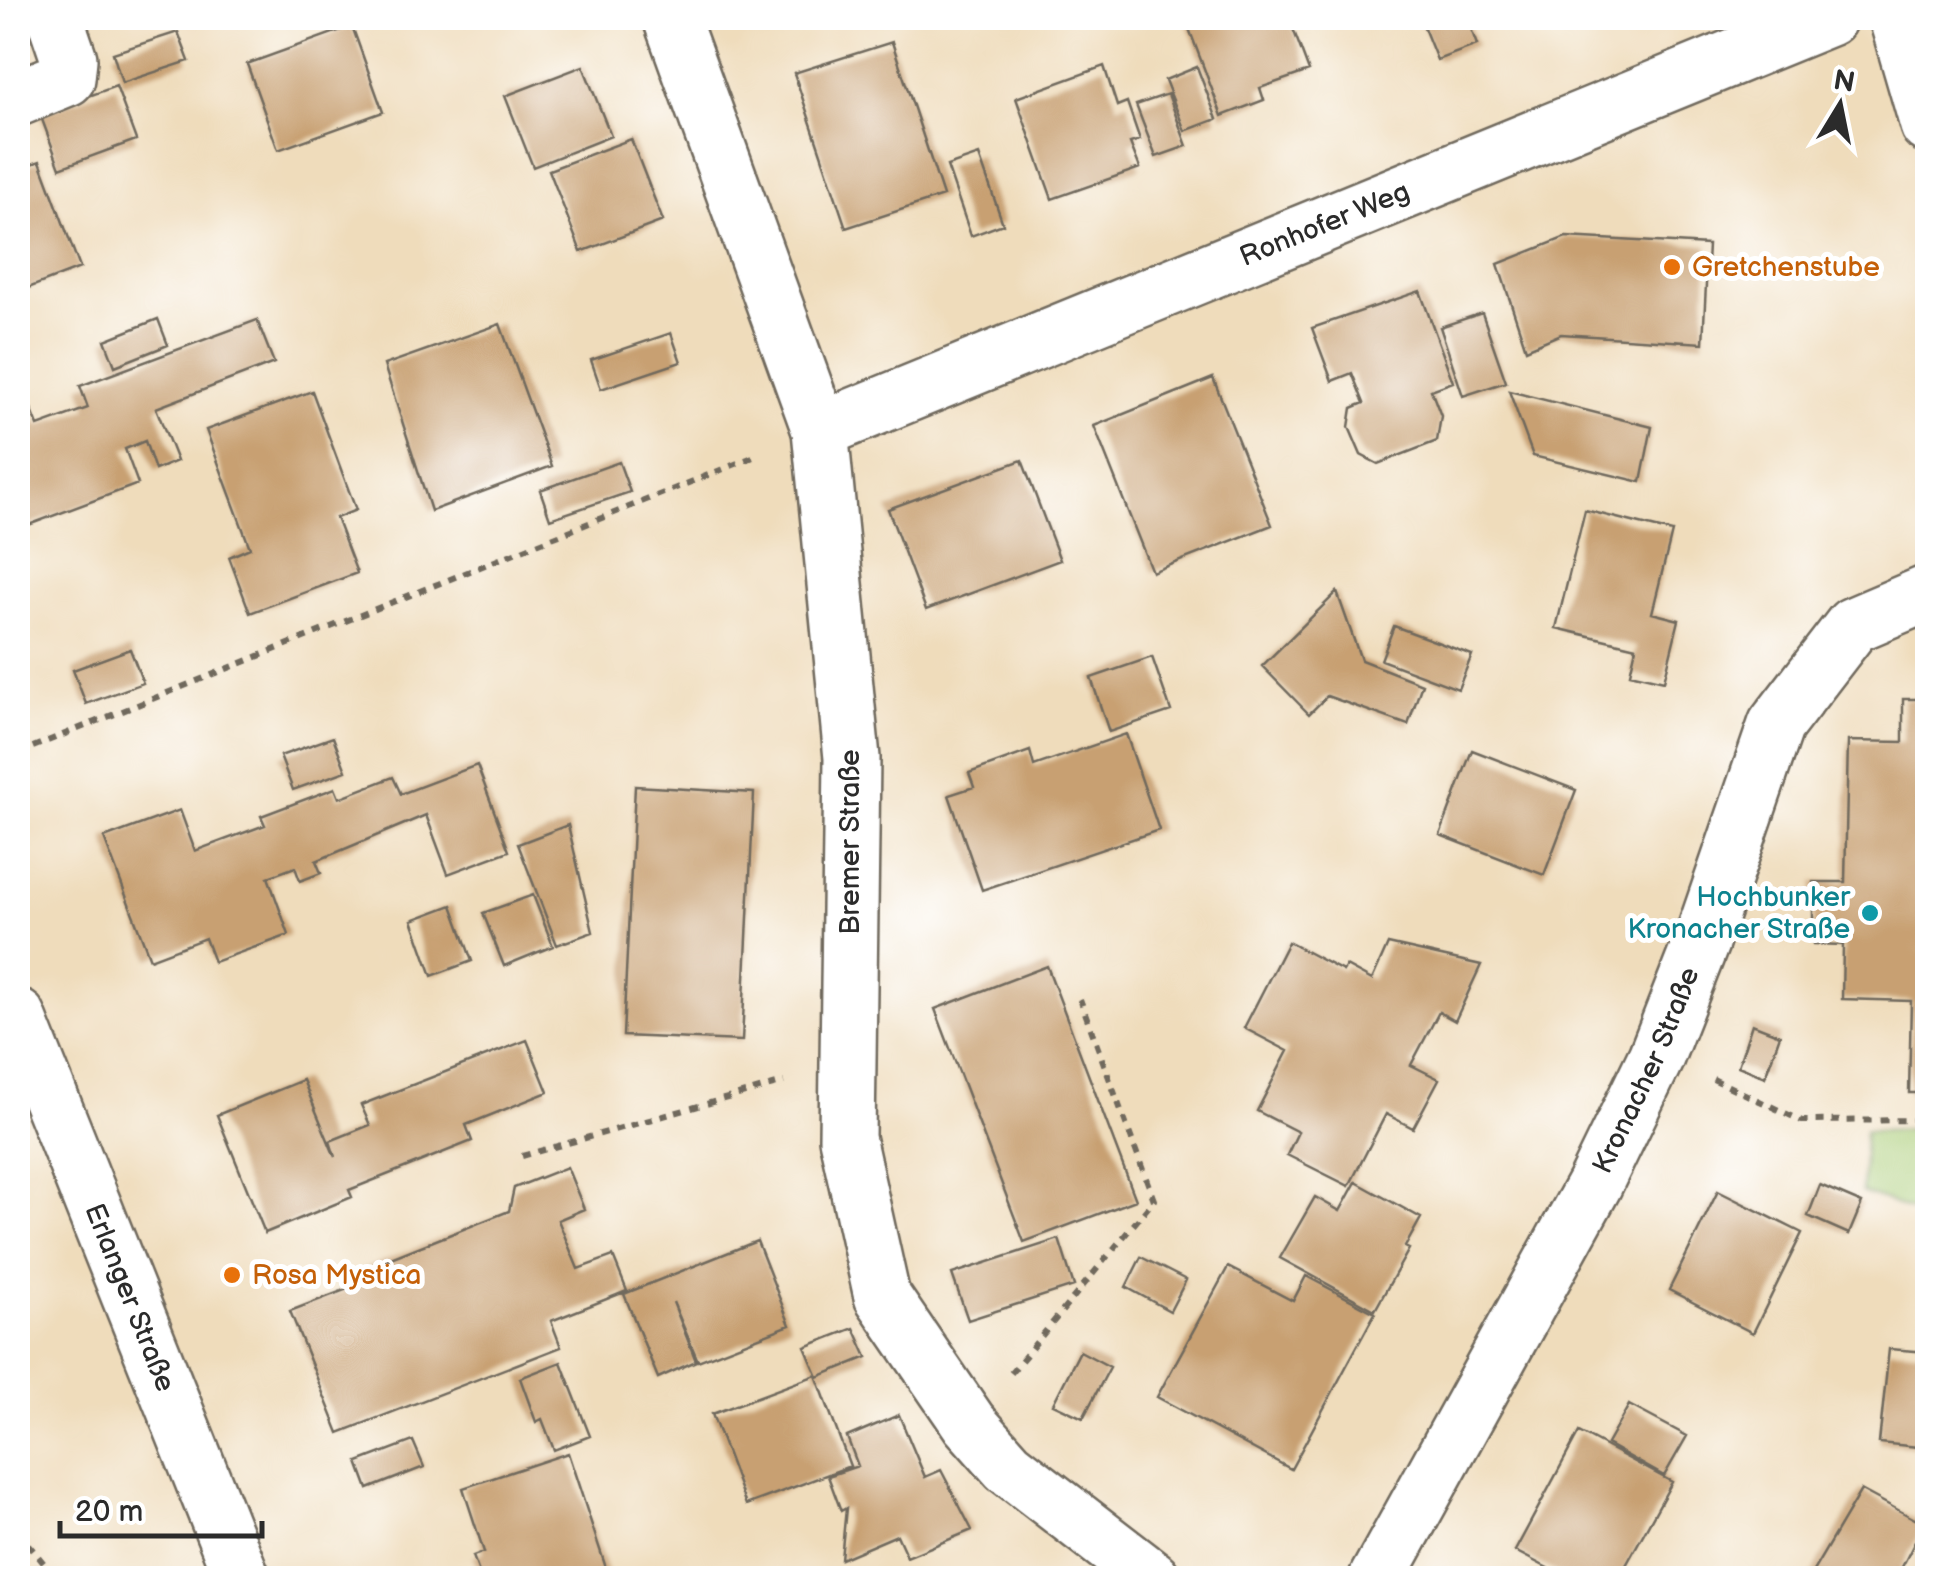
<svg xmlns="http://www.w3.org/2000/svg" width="1945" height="1596" font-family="'Balsamiq Sans',sans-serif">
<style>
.green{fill:#a7ca72;stroke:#697a4e;stroke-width:2.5}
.building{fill:#c8a072}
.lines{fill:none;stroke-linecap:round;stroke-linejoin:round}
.minor-casing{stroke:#70695d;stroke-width:60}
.major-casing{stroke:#70695d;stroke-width:60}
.path{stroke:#70695d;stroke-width:6;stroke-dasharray:8 8;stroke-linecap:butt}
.minor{stroke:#fff;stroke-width:55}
.major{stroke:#fff;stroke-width:55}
.food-dot{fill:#e8710a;stroke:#fff;stroke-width:4}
.culture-dot{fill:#0f9aa8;stroke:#fff;stroke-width:4}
.labels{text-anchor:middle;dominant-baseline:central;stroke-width:10;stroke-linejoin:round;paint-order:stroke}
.street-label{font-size:28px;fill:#2b2b2b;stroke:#fff}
.food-label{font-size:28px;fill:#c56008;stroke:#fff;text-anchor:start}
.culture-label{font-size:28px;fill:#0d838f;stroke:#fff;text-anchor:end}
</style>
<rect width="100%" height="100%" fill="#fff"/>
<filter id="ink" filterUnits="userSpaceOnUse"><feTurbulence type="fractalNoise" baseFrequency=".01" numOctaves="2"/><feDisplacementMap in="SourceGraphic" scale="20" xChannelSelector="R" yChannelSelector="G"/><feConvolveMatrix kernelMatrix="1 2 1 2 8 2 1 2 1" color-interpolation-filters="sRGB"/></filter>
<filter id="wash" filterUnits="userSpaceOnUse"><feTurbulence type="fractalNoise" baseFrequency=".0048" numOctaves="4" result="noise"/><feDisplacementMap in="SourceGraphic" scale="40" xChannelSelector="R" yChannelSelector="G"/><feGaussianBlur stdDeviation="2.25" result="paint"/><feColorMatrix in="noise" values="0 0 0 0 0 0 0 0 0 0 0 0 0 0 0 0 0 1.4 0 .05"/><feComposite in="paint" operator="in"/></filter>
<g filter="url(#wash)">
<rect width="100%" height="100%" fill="#efdcbb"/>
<path class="green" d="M1927,1130V1216L1862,1192L1865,1131Z"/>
<g id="blocks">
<path class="building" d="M1185,18H1306L1307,20L1292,26L1309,71L1260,88L1264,100L1222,116Z
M1420,18H1467L1477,45L1437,60Z
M352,26L383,112L278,150L247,64Z
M178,32L189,61L122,83L113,53Z
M892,42L943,196L846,228L794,73Z
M583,66L611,136L533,167L505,96Z
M1104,66L1117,106L1127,102L1140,140L1130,143L1140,168L1052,199L1016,98Z
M1197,67L1217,119L1185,131L1165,80Z
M116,86L136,140L60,168L40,114Z
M1168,94L1187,146L1156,157L1136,105Z
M631,139L663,221L581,252L549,170Z
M979,155L1003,224L971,236L947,166Z
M40,161L80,268L18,292V169Z
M1566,237L1708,245L1703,343L1561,334L1526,349L1498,264Z
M1420,291L1453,382L1431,390L1441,416L1437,441L1378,464L1361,455L1349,427L1352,408L1364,403L1352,373L1332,381L1312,328Z
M1482,313L1506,382L1463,396L1440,327Z
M158,319L168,345L115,366L105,340Z
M257,320L274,363L156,408L177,461L155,470L145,441L125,449L138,484L18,529V392L24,390L38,426L88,408L80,386Z
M500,324L552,466L431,511L384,365Z
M671,333L681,362L601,389L591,360Z
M1213,378L1272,525L1152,572L1094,426Z
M312,391L356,510L336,518L357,573L250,613L229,557L250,548L206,430Z
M1509,391L1652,427L1641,482L1533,456Z
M1022,460L1060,560L926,610L888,509Z
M619,462L630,492L550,519L540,490Z
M1585,510L1672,532L1652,613L1679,620L1664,681L1630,673L1636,647L1556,628Z
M1337,592L1361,660L1422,684L1408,725L1327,696L1309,714L1262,666Z
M1394,626L1472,655L1458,689L1381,660Z
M130,649L143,683L86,704L73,670Z
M1152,657L1171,711L1109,732L1091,678Z
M1903,699H1928V1093H1909L1911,1001L1842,999L1843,945L1813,944V882H1845L1848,741L1903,742Z
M1126,734L1159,830L982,890L949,795L974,787L969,773L1030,751L1034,766Z
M333,737L346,771L293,790L280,756Z
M1472,750L1576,790L1544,875L1440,835Z
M477,765L509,851L448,874L426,815L316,861L321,873L300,881L295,867L268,877L289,935L214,962L205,938L150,959L104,838L180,810L195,851L265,825L261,816L335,788L339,798L393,777L401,794Z
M635,786L754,793L742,1041L623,1036Z
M568,825L593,932L557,945L518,844Z
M533,895L553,946L504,966L483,913Z
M452,905L472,961L432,976L412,920Z
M1288,942L1343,971L1346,966L1372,980L1388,944L1481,965L1455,1021L1439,1012L1411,1065L1439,1079L1413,1128L1386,1114L1349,1186L1287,1155L1298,1132L1257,1111L1288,1051L1244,1028Z
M1047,966L1136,1200L1024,1242L935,1009Z
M1752,1024L1780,1035L1765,1077L1738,1066Z
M527,1040L548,1092L466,1125L472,1141L349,1190L352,1197L265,1233L217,1115L303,1080L335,1157L330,1141L370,1125L361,1105Z
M567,1167L584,1209L558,1220L578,1269L613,1256L627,1291L551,1321L561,1347L339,1433L290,1311L363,1283L358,1271L509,1211L514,1188Z
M1356,1182L1421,1218L1405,1247L1409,1249L1375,1310L1280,1258L1315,1197L1340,1211Z
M1820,1185L1862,1203L1849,1234L1808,1216Z
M1718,1191L1802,1233L1753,1333L1669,1290Z
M1059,1239L1074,1286L968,1320L952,1274Z
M757,1241L790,1325L698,1361L673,1302L696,1361L658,1378L624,1294Z
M1141,1257L1186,1280L1170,1311L1126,1287Z
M1228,1267L1293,1301L1306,1276L1375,1313L1291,1469L1157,1397Z
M854,1328L867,1357L818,1377L805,1347Z
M1889,1349L1928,1352V1448L1879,1443Z
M1080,1351L1110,1367L1083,1418L1053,1404Z
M561,1362L590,1436L554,1450L542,1419L536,1422L520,1378Z
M816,1375L850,1466L746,1505L712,1414Z
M1629,1405L1687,1436L1664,1476L1607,1444Z
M899,1415L925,1477L941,1470L972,1530L907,1557L897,1535L841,1559L846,1508L841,1511L828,1476L858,1466L847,1437Z
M1579,1432L1672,1482L1619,1578H1567L1515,1551Z
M413,1441L424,1467L368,1489L358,1462Z
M568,1453L608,1574L595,1578H481L473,1556L484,1552L463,1488Z
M1861,1490L1924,1524L1900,1571L1915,1578H1809Z"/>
</g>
</g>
<g filter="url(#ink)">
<use href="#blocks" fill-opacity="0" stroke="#70695d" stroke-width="2.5"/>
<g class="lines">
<defs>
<g id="minor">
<path d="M671,18L820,430L852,758L847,1138L882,1296L969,1423L1008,1467L1152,1578"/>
<path d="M1897,18L1928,125"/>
<path d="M18,98L67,78L69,59L55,18"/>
<path id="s1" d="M820,430L1829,18"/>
<path id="s2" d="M1377,1578L1594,1185L1656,1057L1702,940L1776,725L1853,625L1928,593"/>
</g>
<g id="major">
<path id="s3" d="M18,1017L242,1578"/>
</g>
</defs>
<use href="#minor" class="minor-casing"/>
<use href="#major" class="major-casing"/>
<path class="path" d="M18,753L758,455
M1713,1079L1802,1121L1928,1120
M522,1156L784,1082
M1011,1373L1154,1200L1080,999
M18,1532L56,1578"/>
<use href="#minor" class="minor"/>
<use href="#major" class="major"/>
</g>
</g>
<g class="food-dot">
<circle cx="1672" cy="267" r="10"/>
<circle cx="232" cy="1275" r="10"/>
</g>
<circle class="culture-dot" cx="1870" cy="913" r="10"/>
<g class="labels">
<g class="street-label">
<text stroke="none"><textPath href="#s1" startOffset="545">Ronhofer Weg</textPath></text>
<text transform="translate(850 842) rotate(-90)">Bremer Straße</text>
<text stroke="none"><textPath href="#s2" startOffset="575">Kronacher Straße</textPath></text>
<text stroke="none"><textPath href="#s3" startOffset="302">Erlanger Straße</textPath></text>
</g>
<g class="food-label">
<text x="1692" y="267">Gretchenstube</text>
<text x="252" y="1275">Rosa Mystica</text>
</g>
<g class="culture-label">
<text x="1850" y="897">Hochbunker<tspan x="1850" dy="32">Kronacher Straße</tspan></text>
</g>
</g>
<rect width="1945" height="1596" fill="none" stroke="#fff" stroke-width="60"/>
<g transform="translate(1840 105) rotate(10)" stroke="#ffffff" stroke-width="8" paint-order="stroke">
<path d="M0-8L18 38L0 25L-18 38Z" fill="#2b2b2b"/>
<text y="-15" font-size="28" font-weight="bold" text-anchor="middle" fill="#2b2b2b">N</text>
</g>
<path d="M60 1521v15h202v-15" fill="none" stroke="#2b2b2b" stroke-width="5"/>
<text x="75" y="1521" font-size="30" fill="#2b2b2b" stroke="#ffffff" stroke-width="8" paint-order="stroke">20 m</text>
</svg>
